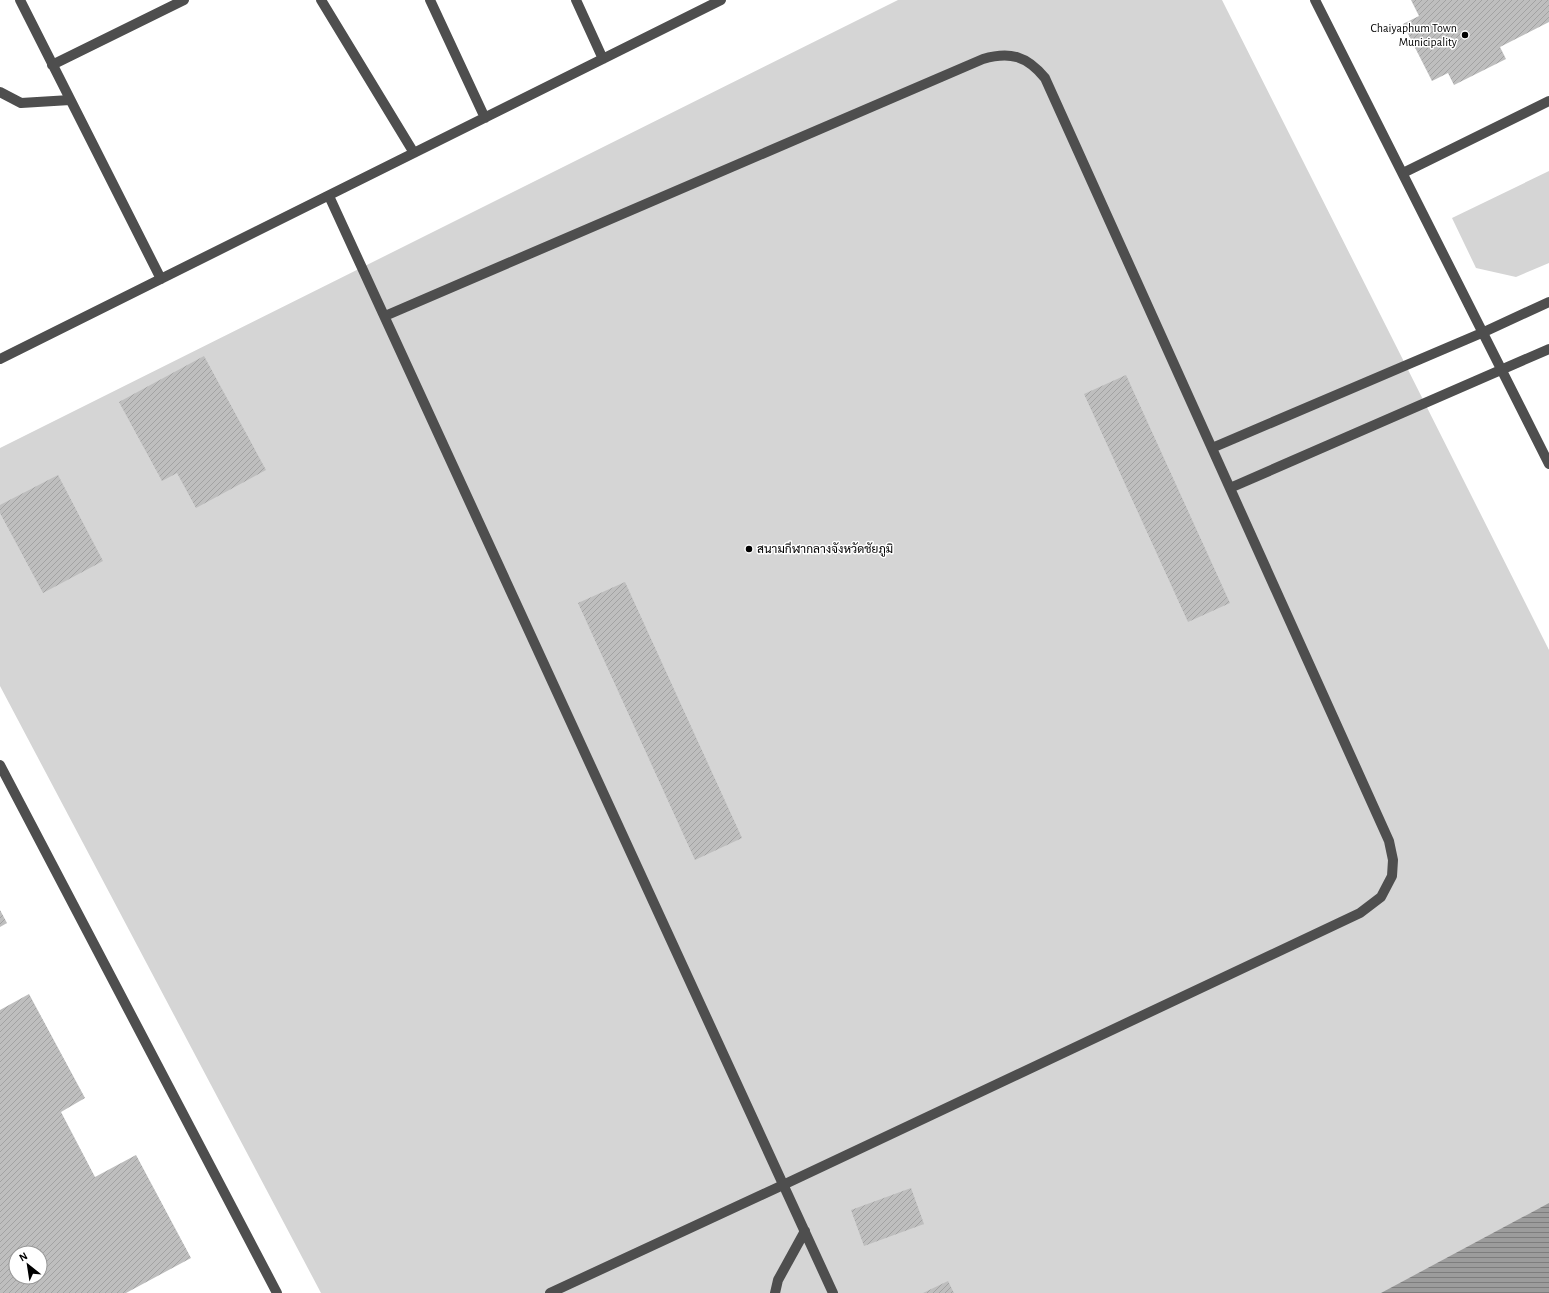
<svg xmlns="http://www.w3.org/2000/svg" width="1549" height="1293" font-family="'Alegreya Sans',Sarabun,sans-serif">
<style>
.garden{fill:#d5d5d5}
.water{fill:url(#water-rules)}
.building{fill:url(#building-hatch);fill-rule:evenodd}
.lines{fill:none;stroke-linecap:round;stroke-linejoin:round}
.minor{stroke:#4e4e4e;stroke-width:10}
.poi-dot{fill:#000;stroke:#fff;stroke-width:1.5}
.labels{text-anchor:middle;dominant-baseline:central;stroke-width:3;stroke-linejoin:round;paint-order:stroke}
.poi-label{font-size:12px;fill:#000;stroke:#fff;text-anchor:end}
</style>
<defs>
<pattern id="water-rules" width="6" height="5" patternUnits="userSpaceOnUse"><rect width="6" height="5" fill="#9c9c9c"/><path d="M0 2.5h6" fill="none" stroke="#7d7d7d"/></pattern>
<pattern id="building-hatch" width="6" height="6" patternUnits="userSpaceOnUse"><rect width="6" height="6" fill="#bebebe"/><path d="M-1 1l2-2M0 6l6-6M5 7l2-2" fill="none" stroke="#a2a2a2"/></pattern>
</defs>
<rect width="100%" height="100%" fill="#fff"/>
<path class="garden" d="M898,0H1222L1549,650V1293H321L0,686V448Z
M1549,171V263L1516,277L1476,268L1452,218Z"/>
<path class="water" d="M1549,1203V1293H1381Z"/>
<path class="building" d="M1411,0H1549V22L1500,47L1506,59L1454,85L1448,73L1432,81L1403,24L1419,16Z
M204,356L266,470L196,508L177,473L162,481L119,402Z
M1126,375L1230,603L1188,622L1084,394Z
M58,475L103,561L43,593L0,513V505Z
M625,582L742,838L695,860L578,603Z
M0,910L7,923L0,927Z
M29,994L85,1098L61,1112L95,1177L136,1155L191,1258L126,1293H0V1010ZM16,1253H40V1277H16Z
M911,1188L924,1224L864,1246L851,1210Z
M948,1281L954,1293H923Z"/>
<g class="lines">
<path class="minor" d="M20,0L161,279
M321,0L414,153
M430,0L485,118
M576,0L603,59
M1315,0L1549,464
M52,65L184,0
M0,92L21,103L70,100
M1403,173L1549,101
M329,196L833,1293
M385,316L983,59C1010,51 1027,56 1045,78L1389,841L1393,860L1392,876L1381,897L1360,913L783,1185L550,1293
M0,359L721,0
M1212,448L1484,332L1549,302
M1230,488L1549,349
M0,765L277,1293
M775,1293L778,1280L805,1231"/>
</g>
<g class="poi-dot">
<circle cx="1465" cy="35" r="4"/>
<circle cx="749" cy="549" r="4"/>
</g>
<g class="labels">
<g class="poi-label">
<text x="1457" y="28">Chaiyaphum Town<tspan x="1457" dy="14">Municipality</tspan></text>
<text x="757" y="549" text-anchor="start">สนามกีฬากลางจังหวัดชัยภูมิ</text>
</g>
</g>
<g transform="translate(28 1265) rotate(330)"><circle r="19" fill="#ffffff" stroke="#999999"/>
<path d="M0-3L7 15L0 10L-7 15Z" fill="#000000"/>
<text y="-6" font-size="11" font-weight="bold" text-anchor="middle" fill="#000000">N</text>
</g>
</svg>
